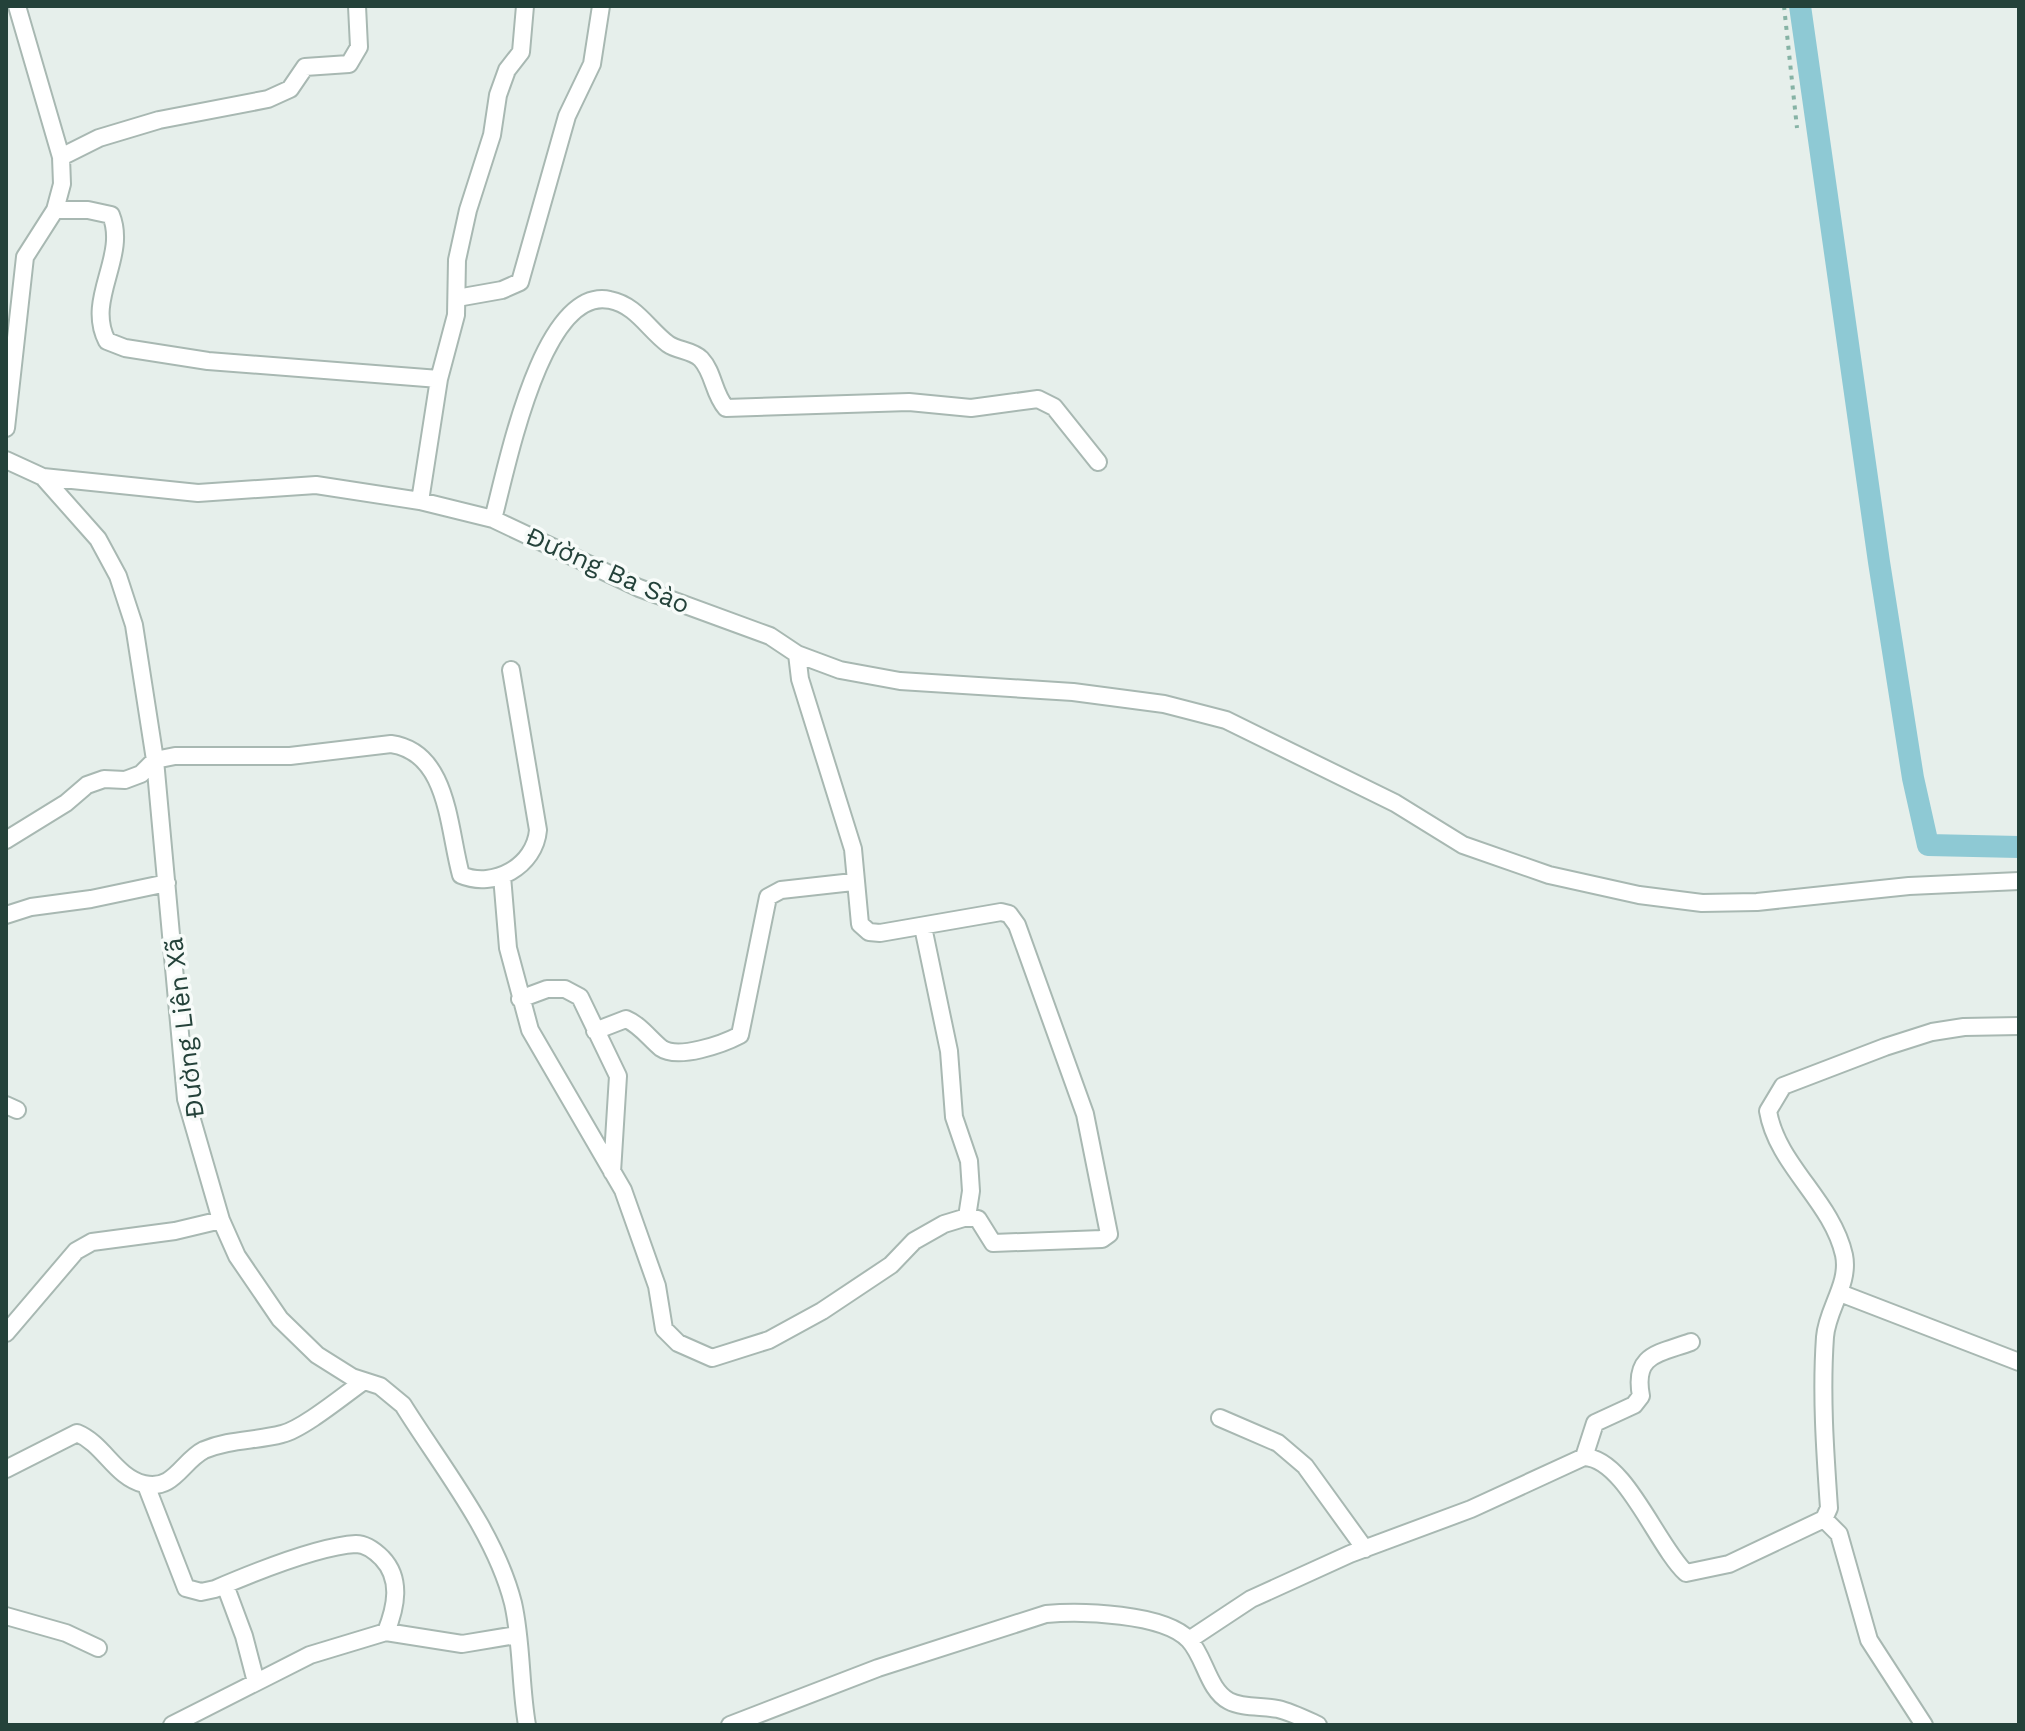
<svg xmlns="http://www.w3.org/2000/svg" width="2025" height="1731" font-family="'Work Sans',sans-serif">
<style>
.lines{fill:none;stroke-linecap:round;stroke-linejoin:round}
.canal{stroke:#8ec9d4;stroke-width:22}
.minor-casing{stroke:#a8b8b2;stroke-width:20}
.path{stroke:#86b3a5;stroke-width:4;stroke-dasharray:4 6;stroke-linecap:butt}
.minor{stroke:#fff;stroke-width:16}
.labels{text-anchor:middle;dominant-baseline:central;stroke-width:7;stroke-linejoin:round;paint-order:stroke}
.street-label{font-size:26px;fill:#24423a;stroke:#f7fbf9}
</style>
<rect width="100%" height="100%" fill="#e6efeb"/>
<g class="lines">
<path class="canal" d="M1800,6L1879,562L1913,778L1928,845L2019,847"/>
<defs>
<path id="minor" d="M61,157L99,138L159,120L268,99L290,89L305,67L349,64L359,47L357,6
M55,210H88L111,215C128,257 85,299 107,341L125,348L208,361L439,379
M457,298L502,290L520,282L567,116L592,64L601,6
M6,428L25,257L55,210L62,184L61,157L17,6
M6,460L43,477L98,539L118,576L134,625L155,760L186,1099L221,1220L237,1256L280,1319L317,1355L352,1377L380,1386L403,1405C441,1466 495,1532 513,1603C522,1642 520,1685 527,1725
M43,477L198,493L316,485L420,501L493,519L639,588L770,636L797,654L840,670L900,681L1073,692L1164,704L1226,720L1395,803L1463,845L1549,875L1639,895L1702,903L1757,902L1909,886L2019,881
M420,501L439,379L456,315L457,260L468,210L492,135L498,95L507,70L521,52L525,6
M493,519C506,472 541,285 610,300C636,305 648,329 668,344C678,351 692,350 701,359C714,373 713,393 726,408L909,402L971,408L1038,399L1054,407L1098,462
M6,840L66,803L87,785L104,779L125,780L141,774L155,760L175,756H290L391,744C449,752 448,829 461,875C494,889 535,866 538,830L511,670
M502,876L508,948L530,1030L623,1190L657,1286L664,1329L678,1343L712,1358L769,1340L822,1311L891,1265L914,1241L944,1224L967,1217L978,1219L993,1243L1102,1239L1109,1234L1085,1114L1017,925L1009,914L1001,912L880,933L869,932L860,924L853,849L800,679L797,654
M6,915L31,907L91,899L167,883
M923,927L949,1051L954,1117L969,1161L971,1191L967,1217
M520,999L547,989H565L580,997L618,1076L612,1172
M595,1031L626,1019C640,1025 649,1038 661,1048C678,1060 723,1044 740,1035L768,897L781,890L853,882
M6,1105L17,1110
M1840,1293L2019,1362
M6,1333L76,1251L92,1242L175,1231L221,1220
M1220,1418L1278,1443L1305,1466L1365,1549
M1584,1457L1595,1423L1634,1405L1641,1396C1633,1354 1658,1354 1691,1342
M6,1469L77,1433C104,1444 115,1477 144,1484C174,1491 182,1461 204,1450C230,1439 256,1441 282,1434C303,1429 344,1395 364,1381
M146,1485L186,1588L201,1592L215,1589C250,1574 318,1546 356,1544C366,1544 375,1551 382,1558C402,1579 396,1607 386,1632
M1824,1519L1839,1534L1869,1640L1924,1725
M225,1585L244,1636L256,1682
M6,1616L66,1633L98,1648
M1189,1640L1251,1599L1350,1554L1471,1509L1584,1457C1625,1458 1657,1546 1686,1573L1729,1564L1824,1519L1829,1508C1825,1451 1821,1394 1825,1337C1827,1309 1850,1284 1844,1255C1832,1201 1777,1165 1768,1111L1783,1086L1885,1047L1932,1032L1964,1027L2019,1026
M172,1725L310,1655L386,1632L462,1644L516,1635
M730,1725L878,1668L1046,1614C1080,1611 1164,1613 1189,1640C1205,1657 1208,1690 1229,1701C1242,1708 1263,1706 1278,1709C1291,1712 1305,1719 1318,1725"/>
</defs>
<use href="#minor" class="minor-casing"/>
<path class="path" d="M1784,6L1797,128"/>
<use href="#minor" class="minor"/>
</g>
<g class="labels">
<g class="street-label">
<text transform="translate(608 570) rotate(24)">Đường Ba Sào</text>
<text transform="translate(184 1028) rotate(-97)">Đường Liên Xã</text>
</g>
</g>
<rect width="2025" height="1731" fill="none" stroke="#24423a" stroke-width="16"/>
</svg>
